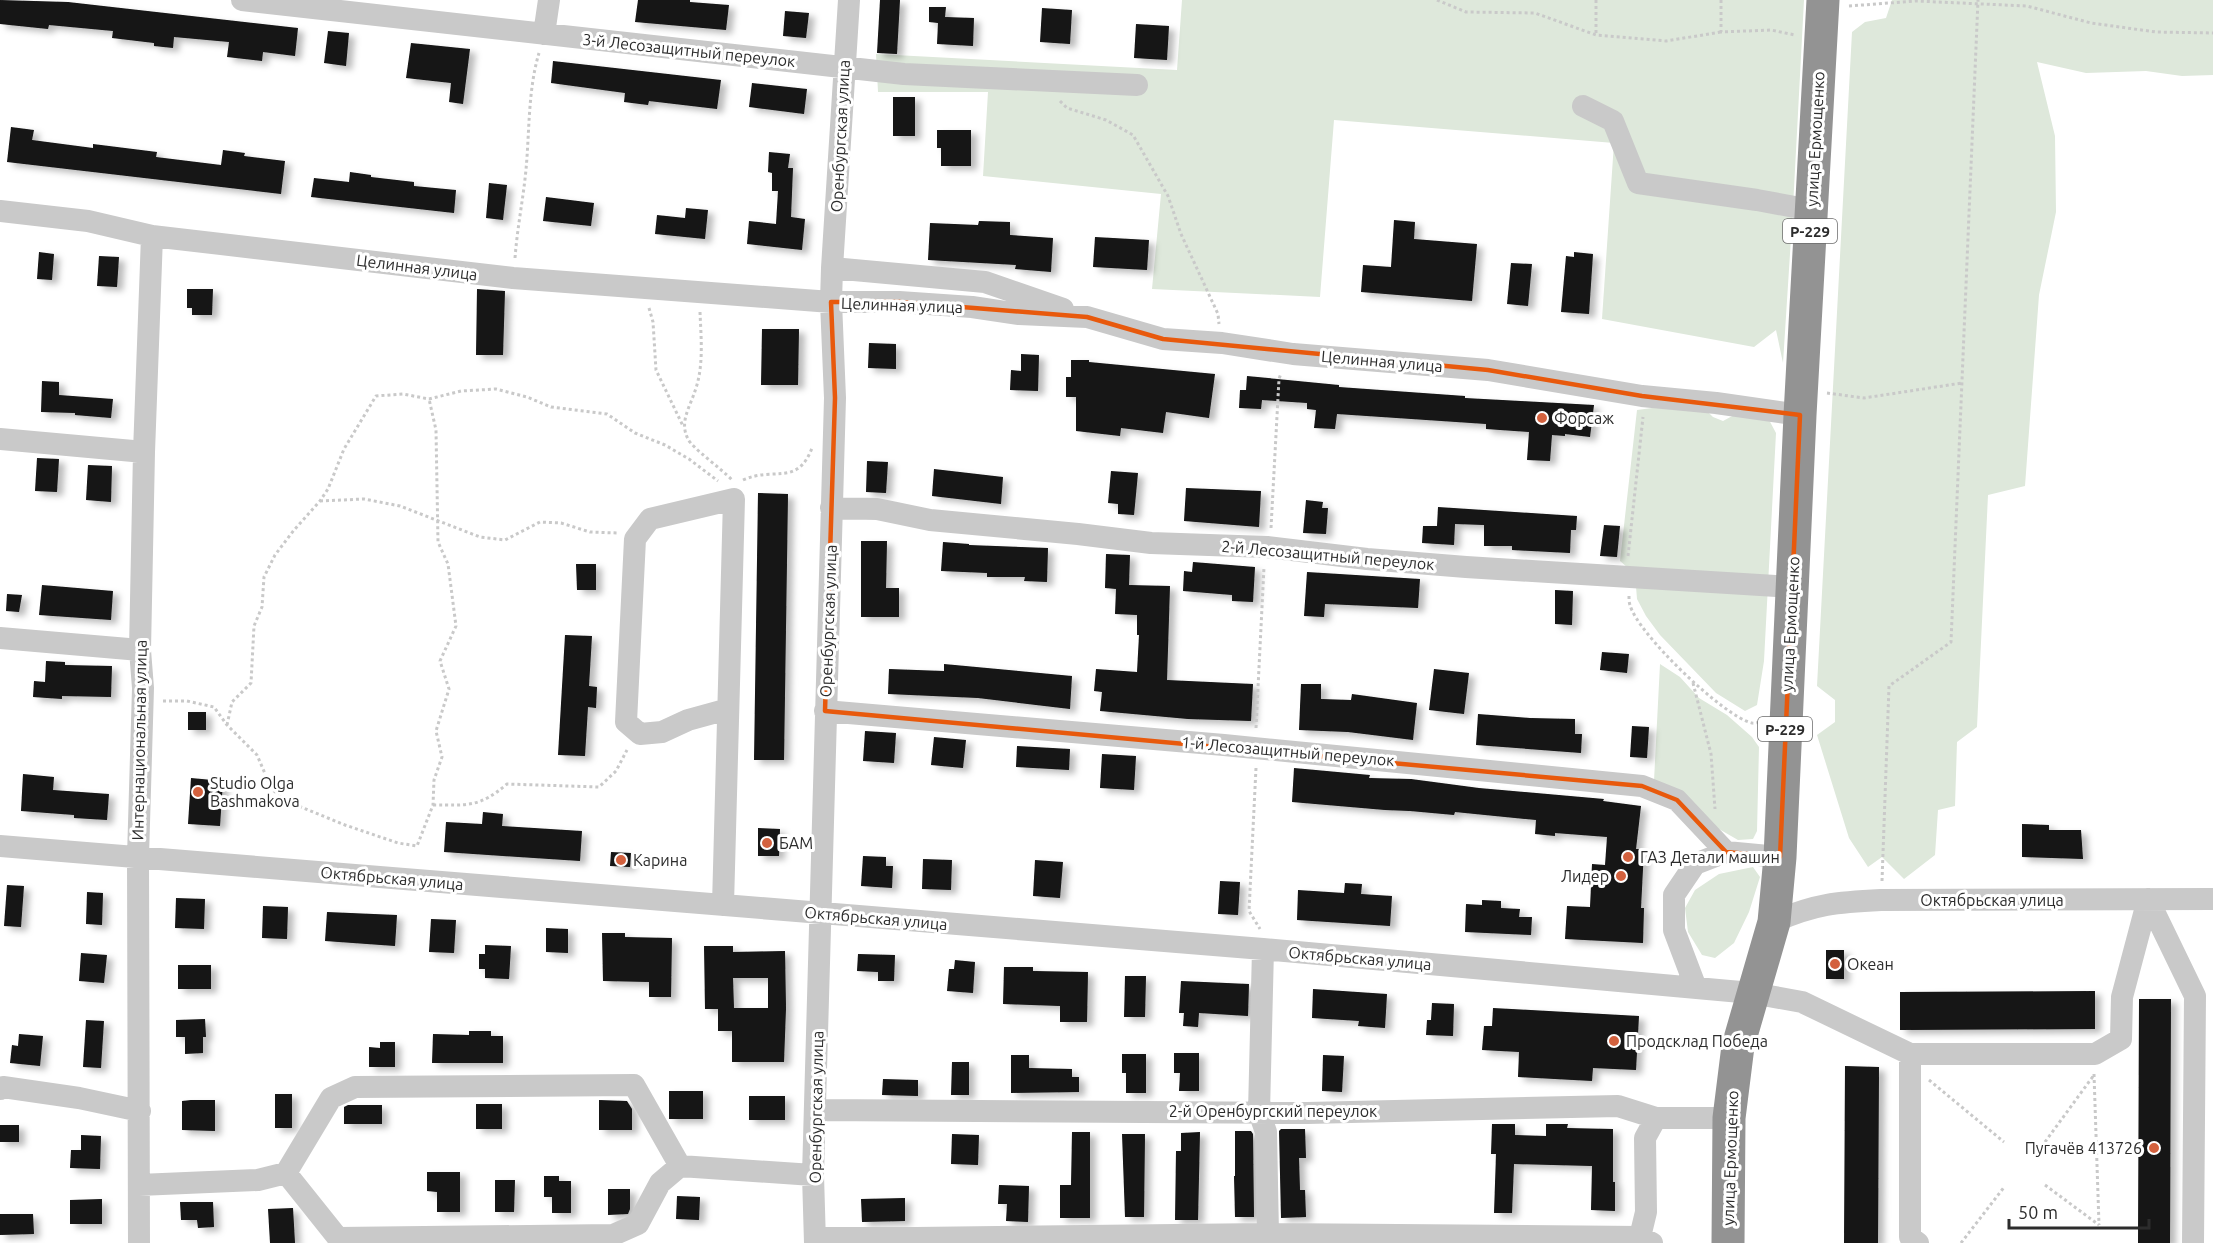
<svg xmlns="http://www.w3.org/2000/svg" width="2213" height="1243" font-family="Ubuntu,sans-serif">
<style>
.green{fill:#dee8db}
.building{fill:#131313;fill-rule:evenodd;filter:url(#shadow)}
.lines{fill:none;stroke-linecap:round;stroke-linejoin:round}
.path{stroke:#c9c9c9;stroke-width:3;stroke-dasharray:3 3;stroke-linecap:butt}
.minor{stroke:#c9c9c9;stroke-width:22}
.highway{stroke:#939393;stroke-width:33}
.marked{fill:none;stroke:#e8590c;stroke-width:4.5;stroke-linejoin:round}
.poi-dot{fill:#d3613e;stroke:#fff;stroke-width:2}
.labels{text-anchor:middle;dominant-baseline:central;stroke-width:6;stroke-linejoin:round;paint-order:stroke}
.shield{fill:#fff;stroke:#6b6b6b;stroke-width:1.5}
.shield-label{font-size:15px;font-weight:bold;fill:#2c2c2c}
.street-label{font-size:16px;fill:#2c2c2c;stroke:#fff}
.poi-label{font-size:16px;fill:#2c2c2c;stroke:#fff;text-anchor:start}
</style>
<defs>
<filter id="shadow"><feDropShadow dx="6" dy="4" stdDeviation="3" flood-color="#0004"/></filter>
</defs>
<rect width="100%" height="100%" fill="#fff"/>
<path class="green" d="M1182,0H1804L1793,207L1783,363L1776,330L1754,347L1602,319L1614,143L1334,120L1320,297L1152,289L1161,194L983,176L988,92H878L876,54L1177,70Z
M1892,0H2213V75L2182,76L2146,71L2086,73L2037,62L2055,136L2056,212L2039,295L2025,486L1988,495L1977,727L1957,742L1955,806L1938,810L1935,855L1904,879L1882,857L1868,867L1849,838L1817,735L1835,722V700L1817,686L1852,32L1865,22L1886,18Z
M1667,406L1707,411L1713,417L1723,421L1736,414L1768,418L1776,433L1764,661L1757,705L1745,711L1716,693L1660,635L1646,616L1637,599L1635,574L1620,561L1637,410Z
M1660,664L1680,677L1699,698L1727,715L1752,737L1759,747L1757,831L1753,839L1738,840L1712,825L1654,781Z
M1753,867L1760,877L1749,912L1734,943L1715,958L1702,955L1688,932L1685,908L1695,890L1719,874Z"/>
<path class="building" d="M0,0L68,2L298,28L295,56L263,52L262,61L227,57L229,42L174,37L173,48L154,46V43L112,38L113,31L49,25L48,29L0,24Z
M638,0H690V2L729,5L726,30L635,22Z
M880,0H900L897,54L877,53Z
M929,7H946L945,17L974,18L973,46L937,44L938,23L929,22Z
M1042,8L1072,10L1070,44L1040,42Z
M785,11L809,13L806,38L783,36Z
M1136,24L1169,26L1167,60L1134,58Z
M328,31L349,33L346,66L324,63Z
M411,43L470,49L463,104L449,102L451,83L406,78Z
M553,61L721,80L717,109L649,101L648,105L624,102L625,93L551,83Z
M752,83L807,89L804,114L749,107Z
M893,97H915V136H893Z
M11,127L34,130L32,140L93,148V144L157,152L156,157L221,165L223,150L245,153L244,156L285,161L281,194L7,162Z
M937,130H971V166H941V148H937Z
M769,152L790,154L788,168H793L791,217L805,219L802,250L747,244L749,221L776,224L778,191H772V173L768,172Z
M350,172L371,175V177L414,182V186L456,190L454,213L311,197L314,178L349,182Z
M489,183L507,185L503,220L486,218Z
M546,197L594,203L591,226L543,221Z
M686,208L708,210L705,239L655,234L657,215L685,218Z
M1394,220L1415,222L1414,239L1477,244L1472,301L1361,292L1363,265L1391,267Z
M979,221L1010,222V235L1053,238L1051,272L1015,269L1016,265L928,260L930,223L978,225Z
M1095,237L1149,240L1147,270L1093,267Z
M39,252L54,254L52,280L37,279Z
M1574,252L1593,254L1589,314L1561,312L1566,256L1574,257Z
M99,256L119,257L117,287L97,286Z
M1511,263L1532,264L1528,306L1507,304Z
M187,289H213L212,315H192V308H187Z
M477,289L505,291L503,355H476Z
M762,329H799L798,385H761Z
M869,343L896,344V369L868,368Z
M1021,354L1039,355L1038,391L1010,390L1011,370L1021,371Z
M1071,360H1089V362L1215,374L1209,418L1166,412L1163,433L1121,428L1120,436L1076,431V397H1066V377H1071Z
M1247,376L1339,385V387L1465,396V398L1594,405L1590,437L1565,434V436L1552,435L1550,461L1527,460L1529,432L1486,429V424L1337,414L1335,429L1314,428L1316,410L1307,409V403L1262,400L1261,409L1239,408L1240,390H1246Z
M42,381L59,382V395L113,399L111,418L75,415V413L41,412Z
M37,458L59,459L57,492L35,491Z
M867,461L888,462L886,493L866,492Z
M88,465L112,466L111,502L86,500Z
M934,469L1003,477L1001,504L932,496Z
M1111,471L1138,473L1134,515L1118,514V504L1108,503Z
M1186,488L1261,491L1259,527L1184,521Z
M758,493L788,494L784,760H754Z
M1306,500L1323,502L1322,508H1328L1326,534L1303,533Z
M1438,507L1577,516L1576,530H1571L1570,553L1512,550V546H1484V525L1455,524L1454,545L1422,543L1423,526H1437Z
M1604,525L1620,526L1617,557L1600,556Z
M861,541H887L886,588H899V617H861Z
M943,542L969,544V545L1048,548L1047,582L1024,581L1025,577H987V573L941,571Z
M1106,554L1130,555L1129,585L1170,586L1167,680L1253,684L1251,721L1188,719L1100,711L1102,692L1094,691L1096,669L1137,672L1139,635H1137V615L1115,614L1116,589L1105,588Z
M1193,562L1255,567L1253,602L1232,601V595L1183,591L1184,571L1192,572Z
M576,564H596V590H577Z
M1307,572L1420,579L1418,608L1325,604L1324,617L1304,616Z
M42,585L113,591L111,620L39,615Z
M1555,590L1573,591L1572,625L1555,624Z
M7,594L22,595L19,612L6,611Z
M565,635L592,636L589,686L597,687L596,708L588,707L585,756L558,755Z
M1602,652L1629,654L1627,673L1600,670Z
M46,661L65,662V665L112,666L111,697L62,696V699L33,697L34,681L45,682Z
M944,664L1072,676L1070,709L978,698L888,694L889,669L944,671Z
M1434,669L1469,673L1464,714L1429,710Z
M1301,684H1321V699L1351,700L1352,694L1417,703L1413,740L1348,732L1299,730Z
M188,712H206V730H188Z
M1478,714L1530,718L1575,719V734H1582L1581,753L1476,745Z
M1632,726L1649,727L1647,758L1630,757Z
M865,731L896,733L894,763L863,761Z
M934,737L966,740L963,768L931,765Z
M1017,746L1070,749L1069,770L1016,767Z
M1102,754L1136,756L1134,790L1100,788Z
M1294,768L1370,775L1369,778L1411,779L1479,788L1604,799L1603,801L1641,806L1636,849H1644L1641,908H1644L1643,943L1565,939L1567,906L1590,907L1592,864L1605,865L1607,837L1555,833V836L1535,834L1536,820L1455,812L1454,815L1410,811L1385,810L1292,802Z
M23,774L54,777L53,790L109,794L107,820L74,818V815L21,811Z
M191,778L223,781L220,826L188,824Z
M483,812L503,814L502,826L582,831L580,861L444,852L446,822L482,824Z
M2022,824L2049,825V830H2081L2083,859L2022,857Z
M758,828L780,829L779,856H758Z
M611,852L631,853L630,867L610,866Z
M863,856L886,857V866H893L892,888L861,886Z
M923,859L952,860L951,890L922,889Z
M1035,860L1063,862L1060,898L1033,896Z
M1220,881L1240,882L1238,915L1218,914Z
M1345,883L1362,884L1361,894L1392,896L1390,926L1297,920L1298,890L1344,893Z
M7,885L24,886L21,927L4,926Z
M87,892L103,893L102,925L86,924Z
M176,898L205,899L204,929L175,928Z
M1482,900L1501,901V908L1520,909L1519,917H1532L1531,935L1465,932L1466,904L1482,905Z
M263,906L288,907L287,939L262,938Z
M327,912L397,915L395,946L325,941Z
M431,919L456,920L454,953L429,952Z
M546,928L568,929V953L546,952Z
M602,933H625V937L672,938L671,997H649V982L603,981Z
M485,945L511,946L509,979L485,978V969H479V954H485Z
M704,946H733V952L785,951L786,1008L784,1062H732V1031H718V1009H705ZM733,978H768V1008H734Z
M1826,950H1844V979H1826Z
M81,953L107,955L104,983L79,981Z
M858,954L895,955L894,981H878V972L857,971Z
M955,960L975,962L973,993L947,991L949,969H954Z
M178,965H211V989H178Z
M1004,967H1033V971L1088,972L1087,1022H1060V1006L1003,1004Z
M1125,976H1146L1145,1017H1124Z
M1181,981L1249,984L1248,1016L1199,1013L1198,1027L1183,1026L1184,1013H1179Z
M1313,989L1387,994L1385,1028L1358,1026L1359,1021L1312,1018Z
M2095,991V1029L1900,1030V992Z
M2139,999H2171L2170,1243H2138Z
M1432,1003L1454,1004L1453,1036L1426,1035L1427,1020H1431Z
M1493,1008L1639,1016L1636,1070L1593,1068L1592,1081L1518,1077L1519,1052L1482,1050L1484,1026H1492Z
M205,1019L206,1037H203V1053L185,1054V1037H176V1020Z
M86,1020L104,1021L101,1068L83,1067Z
M469,1031H491V1036H503V1063H432L433,1034L469,1035Z
M19,1034L43,1036L40,1066L10,1063L12,1045L18,1046Z
M380,1042H395V1067H369V1047L380,1048Z
M1174,1053H1199V1091H1179L1180,1073H1174Z
M1122,1054H1146V1093H1126V1073H1122Z
M1011,1055H1029V1068L1072,1069V1077H1079V1092L1011,1093Z
M1323,1055L1344,1056L1342,1092L1322,1091Z
M952,1062H969V1095H951Z
M1845,1066L1879,1067L1878,1243H1844Z
M883,1079L918,1080V1096L882,1095Z
M669,1091H703V1119H669Z
M275,1094H292V1128H275Z
M749,1096H785V1120H749Z
M191,1100H215V1131L182,1130V1101Z
M599,1100L627,1101L632,1109V1130H599Z
M476,1104H502V1129H476Z
M348,1105H382V1124H344V1107Z
M1492,1124H1515V1135L1546,1136V1124H1568L1567,1128L1613,1129V1182H1615V1211L1591,1210L1592,1166L1514,1164L1512,1213H1494L1496,1154H1491Z
M0,1125H19V1142H0Z
M1281,1129H1305L1306,1158H1299L1300,1190H1305L1306,1217L1281,1218L1279,1131Z
M1235,1131H1251L1253,1134L1254,1217H1235L1234,1176H1235Z
M1072,1132H1090V1218H1060V1185H1071Z
M1200,1132L1198,1220H1175L1176,1151H1181V1133Z
M952,1134L979,1135L978,1165L951,1164Z
M1122,1134H1145L1144,1217H1125Z
M81,1135L101,1136L100,1169L70,1168L71,1150H81Z
M427,1172H460V1212H437V1192L427,1191Z
M544,1176H559V1181H571V1213H552V1197H544Z
M495,1180H515L514,1212H495Z
M999,1185L1029,1186L1028,1222L1006,1221L1007,1204H998Z
M608,1189H630V1209L628,1214L608,1215Z
M677,1196L700,1197L699,1220L676,1219Z
M905,1198V1221L862,1222L861,1199Z
M102,1199V1224H70V1200Z
M180,1202H213L214,1227L198,1228L197,1220H181Z
M293,1208L295,1243H270L268,1209Z
M0,1214H33L34,1234L0,1235Z"/>
<g class="lines">
<path class="path" d="M1437,0L1466,12L1535,13L1596,35L1666,41L1721,32
M1596,0V35
M1721,0V32L1771,30L1795,35
M1849,6L1916,1L2027,6L2091,23L2156,32L2213,33
M1060,101L1067,108L1106,120L1133,135L1168,196L1181,234L1218,314L1219,324
M515,258C517,231 522,205 525,179C530,137 527,93 539,53
M649,308L653,322L656,370L683,426
M700,312C701,338 704,366 695,391C690,407 679,422 688,439C692,448 722,469 732,480
M1827,393L1864,398L1962,383
M743,480C774,466 797,487 812,448
M320,501L364,499L400,506L480,537L505,540L540,522L561,523L590,532L617,533
M1271,528L1279,379L1281,373
M1628,556L1643,417
M1629,596C1629,599 1629,602 1630,605C1637,633 1724,717 1752,723C1754,724 1759,722 1761,722
M1693,683L1711,754L1715,809
M163,701H187L214,707L227,725L257,755L272,790L301,807L345,825L398,843L417,846L433,805L434,780L442,757L436,731L449,689L440,661L456,626L448,564L438,542L436,430L429,399
M227,725L232,702L251,683L254,626L262,607L264,577L275,555L294,530L320,501L328,489L344,449L376,396L403,394L429,399L461,391L496,389L527,397L551,407L607,414L635,433L665,445L689,459L718,481
M1256,728L1264,567
M1256,768L1249,911L1260,929
M433,805C467,805 479,808 507,784L599,787L616,771L627,750
M1882,881L1889,686L1951,642L1978,0
M2094,1074L2099,1225
M1929,1080L2004,1142
M2045,1142L2094,1075
M2045,1185L2099,1225
M1961,1243L2005,1186"/>
<path class="minor" d="M242,0L904,74L1137,85
M544,34L549,0
M1583,106L1613,121L1638,183L1757,200L1811,210
M0,211L88,221L152,236L513,278L831,302H899L972,307L1019,314L1087,317L1163,339L1222,343L1293,354L1488,370L1642,396L1716,403L1800,415
M832,268L985,282L1063,309
M0,439L144,452
M831,508L877,509L930,520L1078,534L1151,543L1267,547L1367,559L1466,567L1792,587
M0,638L140,650
M825,711L1224,745L1642,786L1677,800L1726,852
M0,846L1263,949L1752,993L1802,1002L1910,1054
M2148,899L2195,996L2193,1243
M723,905L734,499L650,519L635,539L626,722L640,734L662,732L688,720L728,709
M1774,922C1814,904 1838,902 1881,900L2213,899
M1263,949L1259,1112L1266,1132L1268,1234L1265,1243
M1696,988L1674,930V895L1695,864L1726,852L1780,857
M0,1089L3,1087L79,1098L140,1111
M816,1110L1307,1113L1618,1106L1656,1118H1729
M286,1173L331,1098L355,1087L634,1085L680,1166
M139,1185L258,1180L286,1173L338,1238L613,1235L638,1224L660,1183L680,1166L813,1175
M1640,1237L1646,1212L1645,1138L1656,1118
M815,1238H915L1268,1234L1640,1237L1652,1243
M139,1243L138,857L143,688L140,650L144,452L152,236
M815,1243L813,1175L835,398L831,302L832,268L849,0
M1918,1243L1910,1237V1054H2095L2121,1039L2122,997L2148,899"/>
<path class="highway" d="M1728,1243L1729,1118L1738,1046L1774,922L1780,857L1800,415L1823,0"/>
</g>
<path class="marked" d="M831,302H899L1087,317L1163,339L1488,370L1642,396L1800,415L1780,857L1726,852L1677,800L1642,786L825,711L835,398Z"/>
<g class="poi-dot">
<circle cx="1542" cy="418" r="6"/>
<circle cx="198" cy="792" r="6"/>
<circle cx="767" cy="843" r="6"/>
<circle cx="1628" cy="857" r="6"/>
<circle cx="621" cy="860" r="6"/>
<circle cx="1621" cy="876" r="6"/>
<circle cx="1835" cy="964" r="6"/>
<circle cx="1614" cy="1041" r="6"/>
<circle cx="2154" cy="1148" r="6"/>
</g>
<g class="labels">
<g class="shield">
<rect x="1783" y="219" width="54" height="24" rx="4.5"/>
<rect x="1758" y="717" width="54" height="24" rx="4.5"/>
</g>
<g class="shield-label">
<text x="1810" y="231">Р-229</text>
<text x="1785" y="729">Р-229</text>
</g>
<g class="street-label">
<text transform="translate(689 50) rotate(6)">3-й Лесозащитный переулок</text>
<text transform="translate(840 136) rotate(-87)">Оренбургская улица</text>
<text transform="translate(1815 139) rotate(-87)">улица Ермощенко</text>
<text transform="translate(417 267) rotate(7)">Целинная улица</text>
<text transform="translate(902 305) rotate(2)">Целинная улица</text>
<text transform="translate(1382 361) rotate(5)">Целинная улица</text>
<text transform="translate(1328 555) rotate(5)">2-й Лесозащитный переулок</text>
<text transform="translate(828 621) rotate(-88)">Оренбургская улица</text>
<text transform="translate(1790 624) rotate(-87)">улица Ермощенко</text>
<text transform="translate(139 740) rotate(-89)">Интернациональная улица</text>
<text transform="translate(1288 751) rotate(5)">1-й Лесозащитный переулок</text>
<text transform="translate(392 878) rotate(5)">Октябрьская улица</text>
<text x="1992" y="900">Октябрьская улица</text>
<text transform="translate(876 918) rotate(5)">Октябрьская улица</text>
<text transform="translate(1360 958) rotate(5)">Октябрьская улица</text>
<text transform="translate(816 1107) rotate(-89)">Оренбургская улица</text>
<text x="1273" y="1111">2-й Оренбургский переулок</text>
<text transform="translate(1730 1158) rotate(-88)">улица Ермощенко</text>
</g>
<g class="poi-label">
<text x="1554" y="418">Форсаж</text>
<text x="210" y="783">Studio Olga<tspan x="210" dy="18">Bashmakova</tspan></text>
<text x="779" y="843">БАМ</text>
<text x="1640" y="857">ГАЗ Детали машин</text>
<text x="633" y="860">Карина</text>
<text x="1609" y="876" text-anchor="end">Лидер</text>
<text x="1847" y="964">Океан</text>
<text x="1626" y="1041">Продсклад Победа</text>
<text x="2142" y="1148" text-anchor="end">Пугачёв 413726</text>
</g>
</g>
<path d="M2009 1219v9h140v-9" fill="none" stroke="#2c2c2c" stroke-width="3"/>
<text x="2018" y="1219" font-size="18" fill="#2c2c2c" stroke="#ffffff" stroke-width="4.5" paint-order="stroke">50 m</text>
</svg>
